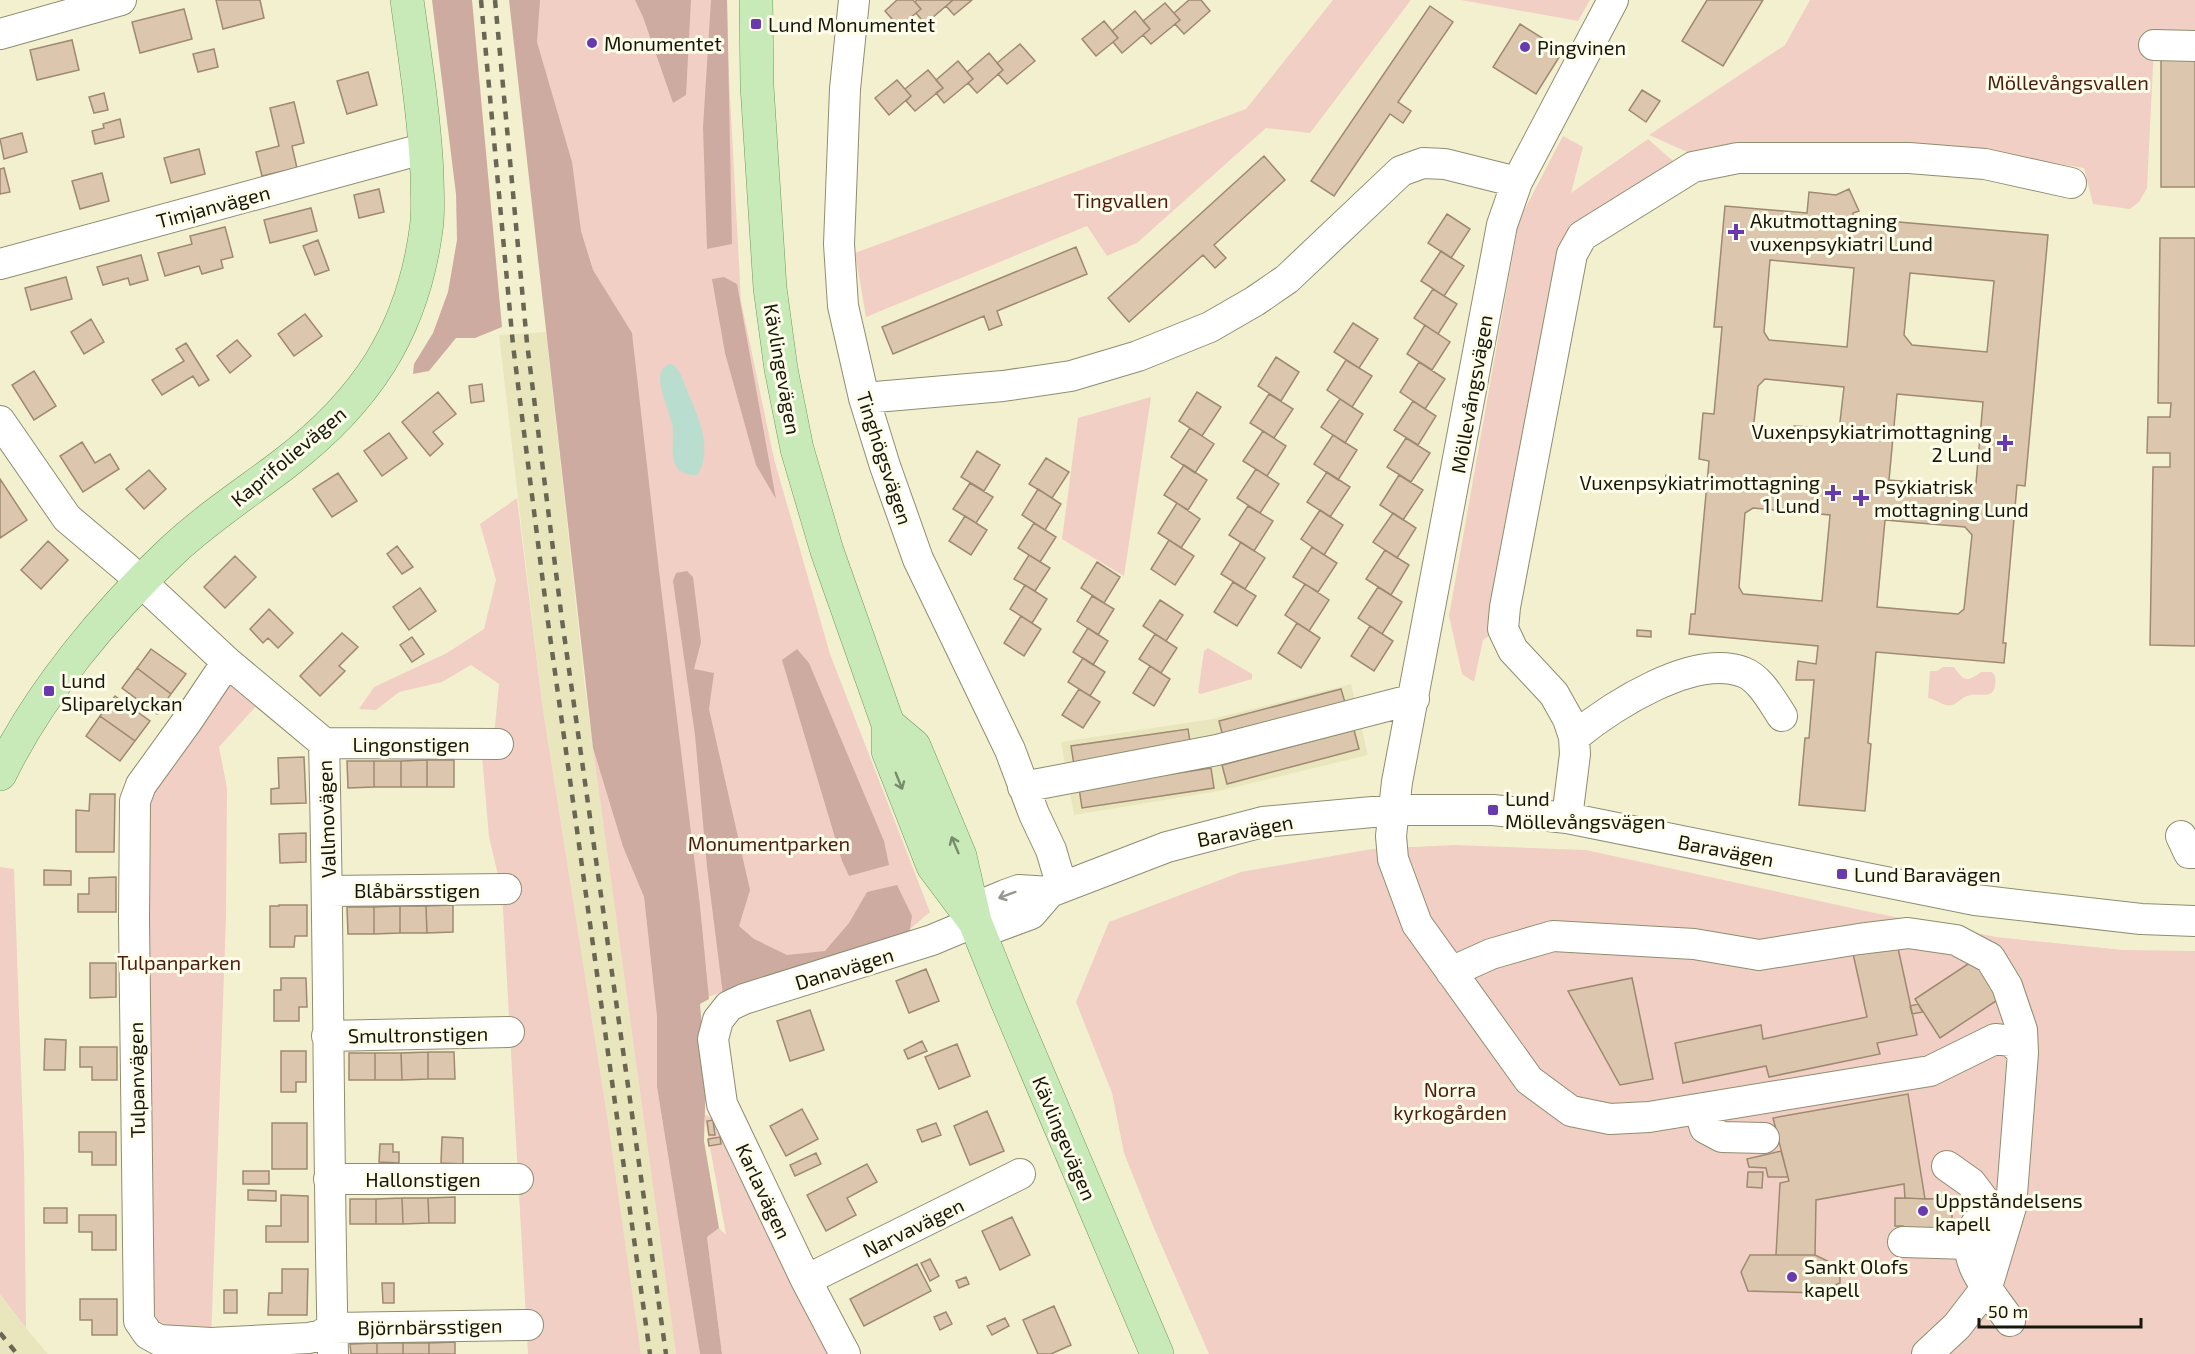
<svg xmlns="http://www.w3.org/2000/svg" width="2195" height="1354" font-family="'Exo 2',sans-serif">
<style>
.built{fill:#e9e6be}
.green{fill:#f1cfc5}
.forest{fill:#ceaba1}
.water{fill:#b9decf}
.building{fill:#dcc6ad;stroke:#9e8971;stroke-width:1.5;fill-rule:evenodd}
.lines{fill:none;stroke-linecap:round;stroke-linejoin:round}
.minor-casing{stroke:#8f8d6f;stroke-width:32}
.major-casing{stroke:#72975e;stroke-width:34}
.minor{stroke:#fff;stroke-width:30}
.major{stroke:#c8eab9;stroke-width:33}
.rail{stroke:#696754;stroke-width:4.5;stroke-dasharray:8 8;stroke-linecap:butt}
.oneway{stroke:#788b6b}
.oneway2{stroke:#979691}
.poi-dot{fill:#6939b0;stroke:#fefdea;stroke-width:2}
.labels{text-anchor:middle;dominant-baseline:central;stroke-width:6;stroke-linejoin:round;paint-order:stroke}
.poi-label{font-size:20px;fill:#17160b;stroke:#fefdea;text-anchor:start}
.park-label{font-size:20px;fill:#4b1d0f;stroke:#fefdea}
.street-label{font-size:20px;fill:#17160b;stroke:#fefdea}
</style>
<rect width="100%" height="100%" fill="#f3f0d0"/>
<path class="built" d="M546,332L585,687L676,1354H641L607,1115L542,703L499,335Z
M1351,684L1368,755L1219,791L1074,815L1061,742L1212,719Z
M0,1294L26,1328L48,1354H0Z"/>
<path class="green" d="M518,0H727L729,78L741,301L774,459L830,654L930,912L909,930L669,1010Z
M1333,0H1411L1310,133L1266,128L1137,243L1107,256L1087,226L866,317L855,253L1246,109Z
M1461,0H1590L1578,21Z
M1810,0H2195V46H2154L2147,188L2139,202L2130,209L2093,204L2084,168L2034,160L1825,143L1713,146L1694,155L1649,135L1785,45Z
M1563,136L1583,147L1571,193L1648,139L1674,162L1572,225L1496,631L1483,640L1474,682L1462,674L1449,616L1519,220Z
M1151,397L1124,576L1062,539L1078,418Z
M517,498L542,703L607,1115L641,1354H528L502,892L489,837L482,755L495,726L499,684L471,665L442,682L399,692L376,710L359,709L374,687L447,653L484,629L496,580L480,524Z
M1208,648L1252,674V679L1201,694L1198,693L1204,651Z
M227,662L267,694L219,747L227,788L226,916L211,1343L148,1334L134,817Z
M1943,667H1954C1964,681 1966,683 1981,672H1992L1995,676C1998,704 1979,691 1967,696C1959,699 1956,707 1946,705C1939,703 1935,699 1928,698L1930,671H1937Z
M593,748L623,847L644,897L657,1017V1087L700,1354H676Z
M1455,845L1586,850L1870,912L1996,937L2123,950L2195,951V1354H1209L1154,1228L1124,1153L1112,1093L1076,1002L1109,922L1241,872L1372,849Z
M0,867L14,869L24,1156L26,1328L0,1294Z
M704,1114L714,1119L733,1165L831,1354H722L707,1237L719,1228L726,1235Z"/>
<path class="forest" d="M432,0H472L502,327L475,338H456L429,371L413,374L414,364L433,333L448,292L457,240L456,194Z
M509,0H540L537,42L572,162L581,231L593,270L632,333L659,571L700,906L709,999L700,1004L706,1074L704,1141L719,1228L707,1237L722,1354H700L657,1087V1017L644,897L623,847L593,748Z
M635,0H691L686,95L673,103L643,17Z
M711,0H727L732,244L707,249L703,127Z
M724,277L737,284L776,499L756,465L725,353L712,279Z
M687,571L693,577L701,642L694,669L714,673L709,709L750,890L739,926L754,939L787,955L825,951L849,923L867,892L897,885L912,916L909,936L723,995L707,867L695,735L673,581L676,573Z
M797,649L809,663L884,841L889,865L849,876L842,861L782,660Z"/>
<path class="water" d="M671,364L675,366L681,375C692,405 717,446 697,475C663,475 676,445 672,424C670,410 647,368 671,364Z"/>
<path class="building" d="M216,0H260L264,18L223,29Z
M897,0H913L921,9L899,27L885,11Z
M917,0H953L925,24L916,13L921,9L915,2Z
M953,0H972L954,15L946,6Z
M1189,0H1201L1210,11L1184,34L1175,24L1180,20L1174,13Z
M1707,0H1763L1723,66L1682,41Z
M1165,3L1180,20L1151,44L1143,35L1150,29L1143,21Z
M1430,6L1453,22L1398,102L1411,111L1403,123L1390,114L1334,196L1311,181Z
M184,9L192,39L140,53L132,22Z
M1135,11L1150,29L1122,53L1113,42L1118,38L1112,31Z
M1104,21L1118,38L1096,56L1082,39Z
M1520,24L1563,51L1536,94L1493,67Z
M72,40L79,70L37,80L30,50Z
M1020,44L1035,61L1007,84L998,74L1003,70L997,63Z
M214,49L218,67L198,72L193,54Z
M989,53L1003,70L977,93L968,83L973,79L967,72Z
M2161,58H2195V187H2161Z
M958,61L973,79L944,103L936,93L943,88L936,80Z
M928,70L943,88L915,111L906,101L911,96L905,89Z
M368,72L377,105L347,114L337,81Z
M897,80L911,96L889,115L875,98Z
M1642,90L1660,101L1646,122L1629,110Z
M104,93L108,110L94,113L89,97Z
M294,102L304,143L292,146L297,168L262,176L256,152L279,146L270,108Z
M120,119L124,137L95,144L92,131L104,128L103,124Z
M22,133L27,152L4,159L0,139Z
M199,149L205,174L171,183L164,158Z
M1264,156L1285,180L1214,245L1226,258L1215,268L1203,255L1129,322L1108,298Z
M4,168L10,192L0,194V169Z
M102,173L109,201L80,209L72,181Z
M379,189L384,212L359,218L354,195Z
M1849,189L1859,211L1853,213V218L2048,235L2025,486L2017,485L2003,643H2006L2004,663L1876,652L1868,743L1871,744L1865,811L1799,805L1805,738H1809L1814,680H1796L1798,661L1816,664L1818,646L1689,634L1691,614H1695L1709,461L1699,459L1703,413L1714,414L1722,327H1714L1725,206L1807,213L1809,192L1836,195ZM1770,260L1854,268L1847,347L1769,340L1764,332ZM1910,273L1994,281L1987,352L1912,345L1904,335ZM1765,379L1844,387L1838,439L1807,436L1808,427L1794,426L1793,434L1753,431L1758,386ZM1897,394L1983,402L1976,483L1970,487L1889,480ZM1753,508L1830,515L1822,601L1743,594L1739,587L1745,513ZM1885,520L1965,527L1972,535L1964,609L1958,614L1877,607Z
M311,208L317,231L270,243L264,220Z
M1447,214L1470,229L1451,258L1428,243Z
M225,227L233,257L221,260L223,268L202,274L199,266L165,276L158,253L192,244L190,236Z
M2160,238H2195V646L2150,645L2153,467H2170V453H2147L2148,417H2170L2171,403H2158Z
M318,240L329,270L315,275L303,246Z
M1076,247L1087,274L997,311L1002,325L989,330L984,316L893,354L882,327Z
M1441,251L1464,266L1444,296L1421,281Z
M141,255L148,280L130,285L128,278L103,285L97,267Z
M66,277L72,299L31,310L25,288Z
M1433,289L1457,304L1438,334L1414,318Z
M305,314L322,336L294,356L278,334Z
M91,319L104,342L84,354L71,332Z
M1353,323L1378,339L1359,368L1334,352Z
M1425,325L1450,342L1432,370L1407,354Z
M237,340L251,356L230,373L217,356Z
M186,343L209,380L199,386L193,376L162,395L152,380L184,361L176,349Z
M1276,357L1299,372L1281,401L1258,386Z
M1346,360L1372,376L1352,407L1327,390Z
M1419,362L1445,379L1425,409L1400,392Z
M34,371L56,406L34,420L12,385Z
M482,384L484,401L471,403L469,386Z
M438,392L456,414L433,432L443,444L430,456L402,422Z
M1197,392L1221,407L1202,436L1179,421Z
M1269,394L1293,409L1274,438L1250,423Z
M1340,399L1363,414L1345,443L1321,427Z
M1413,401L1436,416L1418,445L1394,430Z
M1190,428L1214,444L1195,473L1171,457Z
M1263,431L1286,446L1267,476L1243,461Z
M389,433L407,458L382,476L364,451Z
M1333,435L1357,450L1338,480L1314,464Z
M1406,438L1430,453L1411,482L1387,467Z
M82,442L95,463L110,454L119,469L83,492L60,456Z
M977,451L1000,465L984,491L961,477Z
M1046,458L1069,472L1052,498L1029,484Z
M1184,465L1207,480L1188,510L1164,495Z
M1256,469L1279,484L1260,513L1237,498Z
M149,470L166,489L144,509L126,489Z
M1327,472L1350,487L1330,517L1307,502Z
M338,473L357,501L332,517L313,489Z
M1399,475L1423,490L1403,520L1380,505Z
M1666,475L1672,476L1671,488L1664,487Z
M0,479L27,520L0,538Z
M970,483L993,497L976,523L953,509Z
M1038,489L1061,504L1045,530L1022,515Z
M1177,503L1200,519L1181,548L1158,533Z
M1248,506L1273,521L1254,551L1229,535Z
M1320,510L1343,525L1324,555L1301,539Z
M1393,513L1416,528L1397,558L1373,542Z
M965,516L987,530L971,555L949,541Z
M1034,523L1056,537L1040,562L1018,548Z
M1169,540L1194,556L1175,585L1151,569Z
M48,541L68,560L41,589L21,570Z
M1241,542L1265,558L1245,589L1221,574Z
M397,546L413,567L402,574L387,554Z
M1312,547L1337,563L1318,592L1293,577Z
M1385,550L1409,565L1391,595L1366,579Z
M1029,555L1050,568L1035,591L1014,579Z
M235,556L256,577L225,608L204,587Z
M1097,562L1120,577L1104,603L1081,588Z
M1233,582L1256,596L1237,626L1214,612Z
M1305,584L1329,600L1309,631L1285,615Z
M1025,585L1047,599L1032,623L1010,609Z
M1378,587L1402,602L1382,634L1358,618Z
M420,588L436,611L409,630L393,607Z
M1092,596L1114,609L1098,635L1077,621Z
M1160,600L1183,615L1166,641L1143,626Z
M269,609L293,633L278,648L268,638L263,643L250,629Z
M1021,616L1041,629L1024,656L1004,643Z
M1297,623L1320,638L1301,668L1278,653Z
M1370,626L1393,641L1374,671L1351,656Z
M1088,628L1108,641L1093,665L1073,652Z
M1637,630L1651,631V637L1637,636Z
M342,633L358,647L339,666L345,671L320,696L300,676Z
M1155,634L1177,648L1161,673L1139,659Z
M412,637L424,654L412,662L400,645Z
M151,649L186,674L171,694L137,668Z
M1083,658L1105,672L1090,696L1068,682Z
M1150,666L1170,679L1154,706L1133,693Z
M137,668L171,694L157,714L122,688Z
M1079,689L1100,702L1083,728L1062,715Z
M1341,689L1347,709L1224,741L1219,721Z
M115,696L150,721L135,741L100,716Z
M100,716L135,741L120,761L86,736Z
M1188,729L1191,748L1074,765L1071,746Z
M1354,730L1359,749L1227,784L1222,765Z
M304,757L306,803L271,804V789L279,788L278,758Z
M427,760V787H401V761Z
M427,760H454V787H427Z
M347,761H374V787L348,788Z
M374,761H401V787H374Z
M1211,768L1214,788L1082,808L1079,788Z
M90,794H115L114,852H76V810L89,811Z
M306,833V862L280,863L279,834Z
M44,870L71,871V885H44Z
M116,877V912H78V894H89V878Z
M279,905H307V936H295L294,947H270V906H279Z
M453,905V932L427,933L426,906Z
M400,906H426L427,933H400Z
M400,906V933L374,934V907Z
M347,907H374V934H348Z
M1896,939L1917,1035L1877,1043L1880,1054L1769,1077L1766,1066L1683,1083L1675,1043L1761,1025L1763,1039L1867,1017L1852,949Z
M1974,960L1999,999L1940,1038L1915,999Z
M90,963H116V997L90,998Z
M926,969L939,1001L909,1013L896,981Z
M281,978H306L307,1007H299V1021H274V990H281Z
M1632,978L1653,1079L1620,1085L1568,991Z
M1918,1004L1923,1012L1912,1014L1910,1006Z
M810,1010L824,1050L790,1061L777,1021Z
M45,1039L66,1040L65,1070H44Z
M922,1041L927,1051L908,1059L904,1050Z
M957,1044L970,1076L939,1089L925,1057Z
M80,1047H117V1080H92V1067H80Z
M281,1051H306V1082H296V1092H281Z
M428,1052H454L455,1079H428Z
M428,1052V1079L402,1080L401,1053Z
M349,1053H375V1080H349Z
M375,1053H401L402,1080H375Z
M1908,1094L1925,1199L1905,1198L1904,1184L1816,1200L1815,1255H1776L1780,1183L1789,1181L1773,1118Z
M802,1109L818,1139L786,1156L770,1126Z
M987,1111L1004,1151L970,1165L954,1126Z
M713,1120L715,1135H709L707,1121Z
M272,1123H307V1169H272Z
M936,1123L941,1135L922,1142L917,1130Z
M79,1132H116V1165H92V1152H79Z
M442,1137L463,1138V1164L441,1163Z
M720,1137L721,1144L709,1146L708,1139Z
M380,1144H393V1152H399V1163L379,1162Z
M1781,1151L1788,1177H1768L1766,1168L1749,1167L1747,1159Z
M816,1153L821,1164L795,1176L790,1165Z
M867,1164L877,1182L847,1198L856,1215L826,1231L807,1195Z
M243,1171H269V1184H243Z
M1748,1172H1763L1762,1188L1747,1187Z
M248,1190L276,1191V1201L248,1200Z
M281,1195L308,1196V1242H266V1226H281Z
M455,1197V1223H429L428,1198Z
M402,1198H428L429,1223L403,1224Z
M402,1198L403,1224H376V1199Z
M1895,1198L1952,1199V1223H1962V1239L1903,1237V1226H1895Z
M350,1199H376V1224H350Z
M44,1208H67V1223H44Z
M79,1215H116V1250H92V1232H79Z
M1012,1217L1030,1255L1000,1270L982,1231Z
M1750,1255H1815L1840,1267V1283L1817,1293L1748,1291L1741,1272Z
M930,1259L939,1276L930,1281L921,1263Z
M917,1264L931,1291L864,1326L850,1299Z
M282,1269H308L307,1315H268L269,1293H282Z
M966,1277L969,1284L959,1288L956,1281Z
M382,1283H394V1303H383Z
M224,1290H237V1313H224Z
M80,1299H117V1335H92V1320H80Z
M1054,1306L1071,1345L1051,1354H1038L1023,1320Z
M946,1312L952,1324L940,1330L934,1317Z
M1005,1318L1009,1326L992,1335L987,1326Z
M455,1342V1354H429V1343Z
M377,1343H403V1354H377Z
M377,1343V1354H351L350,1344Z
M403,1343H429V1354H403Z"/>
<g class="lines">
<defs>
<path id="minor" d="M854,0L845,89L839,244L843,306L864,398L885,466L918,559L1010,750L1034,814L1051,850L1062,887
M1613,0L1517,182L1502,225L1397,782L1391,836L1393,859L1417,924L1529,1080L1571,1111L1610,1119L1649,1117L1930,1071L1995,1039L2011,1041L2023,1053L2011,1207L1987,1287L1957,1326L1927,1354
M0,34L121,0
M2154,45L2195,46
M0,264L426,148
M864,398L1003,386L1071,376L1138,356L1210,327L1255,301L1287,279L1401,171L1423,163L1445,164L1517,182
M0,421L67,518L125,567L227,662L324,743C329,947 328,1150 333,1354
M227,662L188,720L141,785L135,801L134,919L139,1321L148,1334L159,1340L211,1343L309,1338L321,1335L332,1328L528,1325
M1574,737C1611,707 1693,653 1743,672C1760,678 1772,701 1782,716
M324,743L498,744
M1023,787L1217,750L1414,699
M1567,818L1575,754L1574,737L1568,719L1554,694L1513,650L1503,629L1505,607L1572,254L1582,236L1693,167L1738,158H1909L1985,164L2071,183
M2181,836L2189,853H2195
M328,891L506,889
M975,922L988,902L1005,895L1019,890L1050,892L1167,847L1263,822L1394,810H1493L1567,818L1975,900L2141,919L2195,921
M975,922L996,927L1031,914L1050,892
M1451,972L1491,954L1553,936L1694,944L1759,955L1859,939L1908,933L1956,940L1990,958L2007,986L2022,1030L2023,1053
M327,1036L509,1032
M1699,1109L1705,1128L1722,1137L1764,1138
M1947,1166L1971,1183L1989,1207L2008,1217
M329,1179H518
M2008,1217L1976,1224C1955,1257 1992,1294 2010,1321
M1903,1242L1969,1244
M806,1280L1020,1174
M845,1354L806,1280L722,1104L713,1039L718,1020L729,1006L744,999L932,940L975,922"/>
<path id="major" d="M756,0L757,86L770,288L781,369L797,449L827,551L888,724V751L933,866L975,922
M888,724L914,746L960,856L975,922L1009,1006L1157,1354
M0,774C40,692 106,613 172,551C206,519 246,493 284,464C365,402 412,333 426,230C429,211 427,192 427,173C424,115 415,58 407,0"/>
</defs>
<use href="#minor" class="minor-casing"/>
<use href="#major" class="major-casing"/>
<use href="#minor" class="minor"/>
<use href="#major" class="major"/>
<path class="rail" d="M481,0L513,345L548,622L650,1354
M495,0L527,343L562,620L666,1354
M0,1333L17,1354"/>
</g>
<defs><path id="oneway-shaft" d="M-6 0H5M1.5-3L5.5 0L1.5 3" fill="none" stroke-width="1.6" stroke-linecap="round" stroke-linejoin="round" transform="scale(1.5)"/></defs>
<g class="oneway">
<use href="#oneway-shaft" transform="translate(899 781) rotate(68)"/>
<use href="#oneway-shaft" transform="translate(955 845) rotate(-113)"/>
</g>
<use class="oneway2" href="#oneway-shaft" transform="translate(1007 895) rotate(160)"/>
<g class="poi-dot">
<rect x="750" y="18" width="12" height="12" rx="3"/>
<circle cx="592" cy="43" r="6"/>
<circle cx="1525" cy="47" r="6"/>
<path d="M1733 223h6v6h6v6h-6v6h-6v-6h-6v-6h6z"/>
<path d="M2002 434h6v6h6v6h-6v6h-6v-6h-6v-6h6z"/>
<path d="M1830 484h6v6h6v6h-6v6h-6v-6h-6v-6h6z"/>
<path d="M1858 489h6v6h6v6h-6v6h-6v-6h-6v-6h6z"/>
<rect x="43" y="685" width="12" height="12" rx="3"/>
<rect x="1487" y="804" width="12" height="12" rx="3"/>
<rect x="1836" y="868" width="12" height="12" rx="3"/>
<circle cx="1923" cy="1211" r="6"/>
<circle cx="1792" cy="1277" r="6"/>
</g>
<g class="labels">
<g class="poi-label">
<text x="768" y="24">Lund Monumentet</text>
<text x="604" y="43">Monumentet</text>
<text x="1537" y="47">Pingvinen</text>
<text x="1750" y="220">Akutmottagning<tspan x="1750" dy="23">vuxenpsykiatri Lund</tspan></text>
<text x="1992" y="431" text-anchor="end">Vuxenpsykiatrimottagning<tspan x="1992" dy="23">2 Lund</tspan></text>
<text x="1820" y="482" text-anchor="end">Vuxenpsykiatrimottagning<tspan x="1820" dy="23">1 Lund</tspan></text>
<text x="1874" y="486">Psykiatrisk<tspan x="1874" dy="23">mottagning Lund</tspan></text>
<text x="61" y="680">Lund<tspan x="61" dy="23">Sliparelyckan</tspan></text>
<text x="1505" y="798">Lund<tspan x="1505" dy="23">Möllevångsvägen</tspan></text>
<text x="1854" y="874">Lund Baravägen</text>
<text x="1935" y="1200">Uppståndelsens<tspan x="1935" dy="23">kapell</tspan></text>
<text x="1804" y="1266">Sankt Olofs<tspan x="1804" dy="23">kapell</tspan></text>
</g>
<g class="park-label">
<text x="2068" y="82">Möllevångsvallen</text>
<text x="1121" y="200">Tingvallen</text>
<text x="769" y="843">Monumentparken</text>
<text x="179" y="962">Tulpanparken</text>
<text x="1450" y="1089">Norra<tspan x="1450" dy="23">kyrkogården</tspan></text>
</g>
<g class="street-label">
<text transform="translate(213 206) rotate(-15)">Timjanvägen</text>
<text transform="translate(783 369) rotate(80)">Kävlingevägen</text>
<text transform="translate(1471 394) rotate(-80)">Möllevångsvägen</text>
<text transform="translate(288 456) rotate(-40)">Kaprifolievägen</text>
<text transform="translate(885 458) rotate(72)">Tinghögsvägen</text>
<text x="411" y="744">Lingonstigen</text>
<text transform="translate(326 819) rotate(-92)">Vallmovägen</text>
<text transform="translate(1245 830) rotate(-11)">Baravägen</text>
<text transform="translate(1726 850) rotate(11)">Baravägen</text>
<text x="417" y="890">Blåbärsstigen</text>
<text transform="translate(844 968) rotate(-17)">Danavägen</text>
<text transform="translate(418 1034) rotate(-1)">Smultronstigen</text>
<text transform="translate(136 1080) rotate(-91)">Tulpanvägen</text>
<text transform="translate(1065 1138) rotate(67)">Kävlingevägen</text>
<text x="423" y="1179">Hallonstigen</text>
<text transform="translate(764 1191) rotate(65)">Karlavägen</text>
<text transform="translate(913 1227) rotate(-26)">Narvavägen</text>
<text transform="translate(430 1326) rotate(-1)">Björnbärsstigen</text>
</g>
</g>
<path d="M1979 1318v9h162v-9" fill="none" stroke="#17160b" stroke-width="3"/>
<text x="1988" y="1318" font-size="18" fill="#17160b" stroke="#fefdea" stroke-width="4.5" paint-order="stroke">50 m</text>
</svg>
